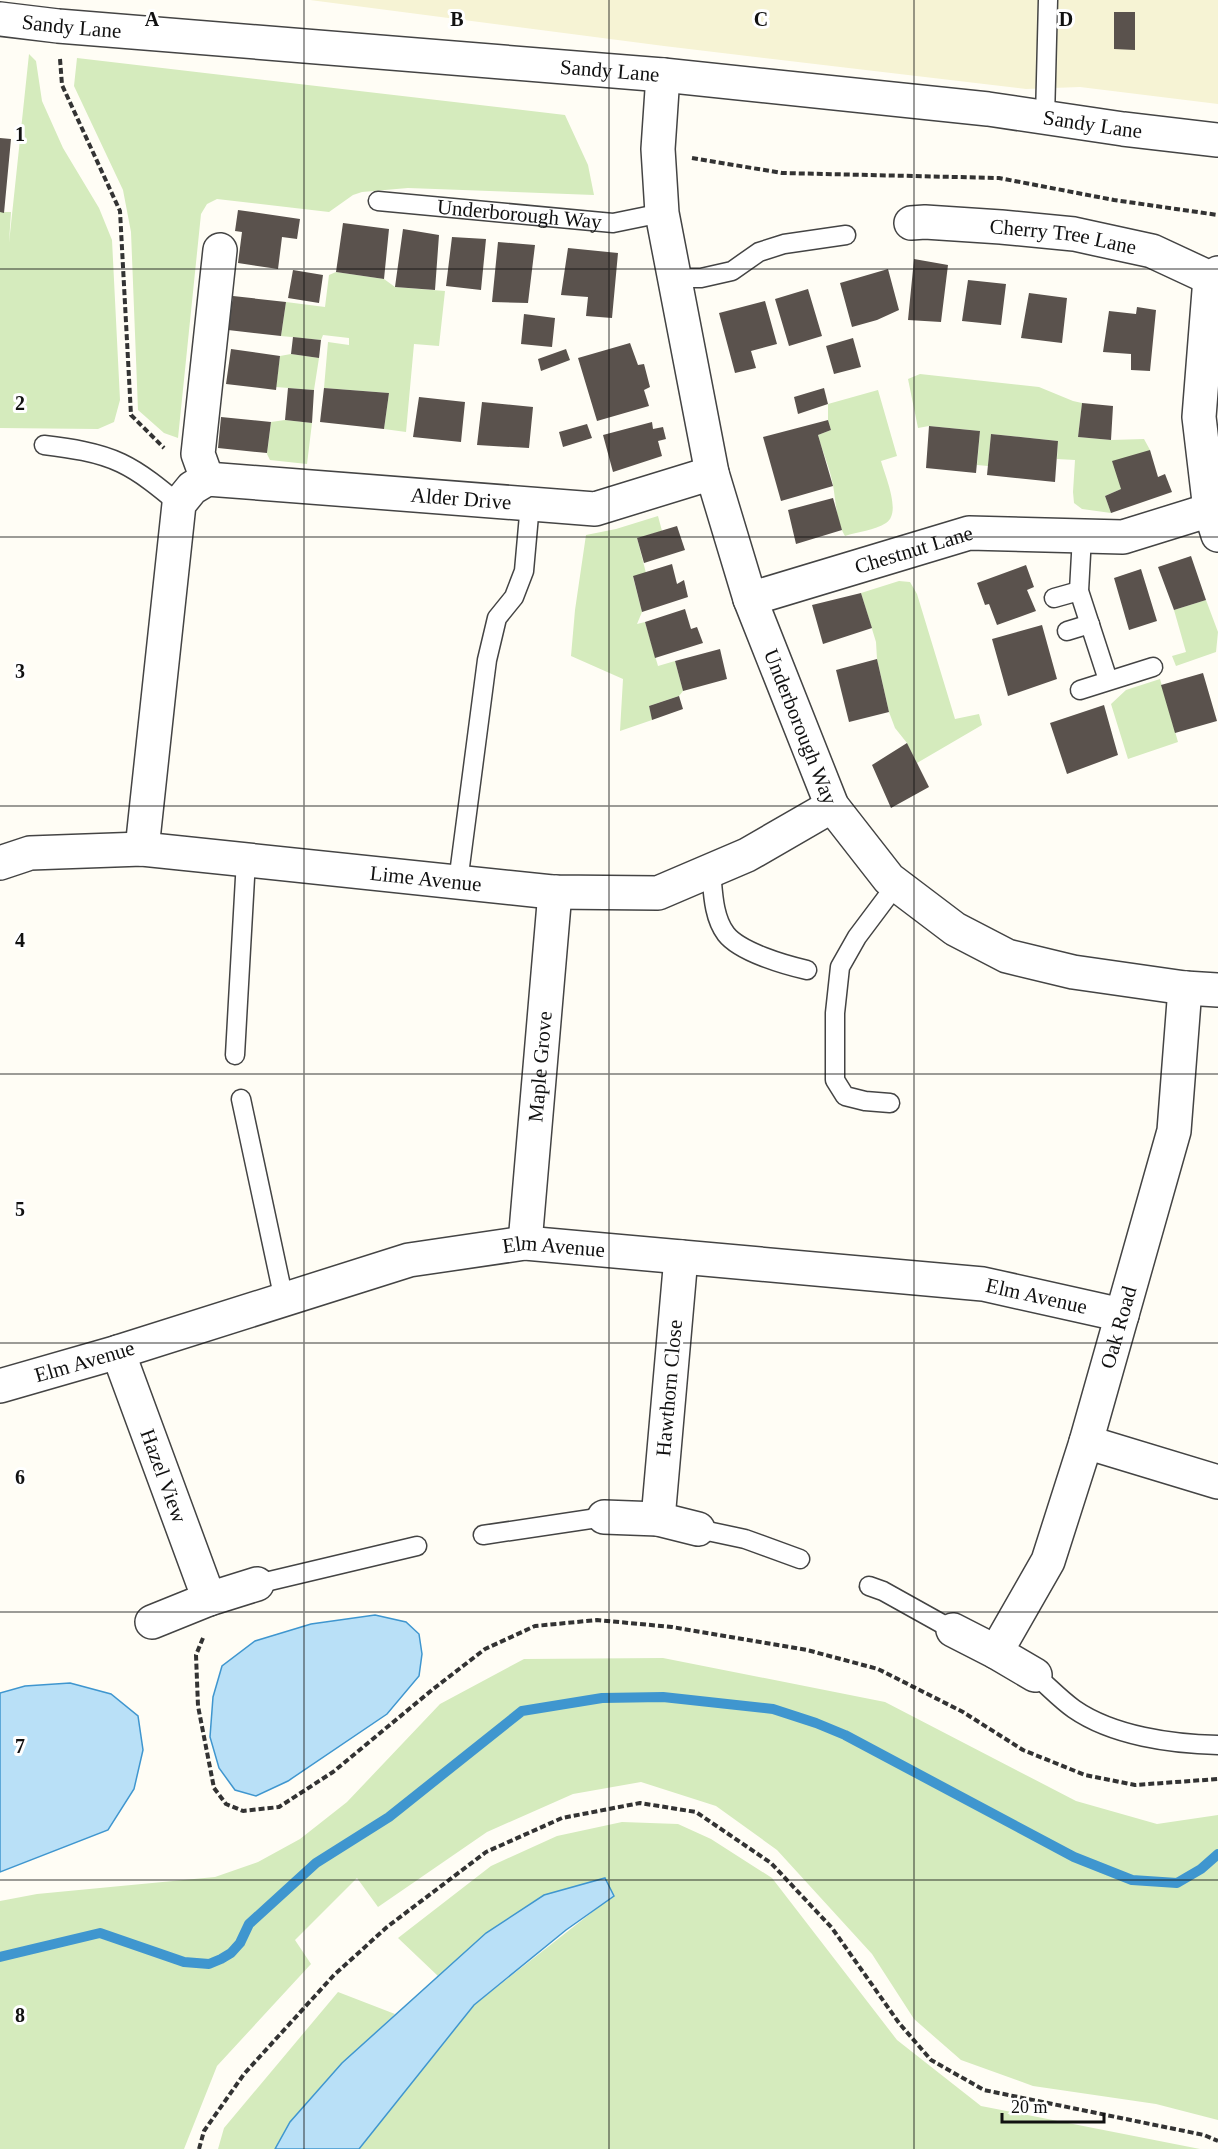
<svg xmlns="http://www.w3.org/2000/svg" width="1218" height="2149" font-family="Georgia,serif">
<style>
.farmland{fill:#f6f3d4}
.green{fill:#d5ebbd}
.water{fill:#b9e0f7;stroke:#3f96cf;stroke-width:1.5}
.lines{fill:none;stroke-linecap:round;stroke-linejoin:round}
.stream{stroke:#3f96cf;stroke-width:10}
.building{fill:#5a524d}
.lane-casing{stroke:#444;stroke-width:21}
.street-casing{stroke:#444;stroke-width:36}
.path{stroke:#333;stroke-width:4;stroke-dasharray:6 3;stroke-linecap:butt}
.lane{stroke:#fff;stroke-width:18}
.street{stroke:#fff;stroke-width:33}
.grid{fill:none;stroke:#111;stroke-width:1.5;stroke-opacity:0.55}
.labels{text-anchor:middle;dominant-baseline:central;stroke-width:6;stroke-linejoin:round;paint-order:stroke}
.street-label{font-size:21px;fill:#111;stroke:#fff}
.grid-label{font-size:20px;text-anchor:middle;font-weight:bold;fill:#111;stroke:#fff;stroke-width:6;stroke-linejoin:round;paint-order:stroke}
</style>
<rect width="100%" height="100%" fill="#fffdf5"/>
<path class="farmland" d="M310,0H1218V104L1080,87L1026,89L664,46Z"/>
<path class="green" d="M29,54L36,61L42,101L63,148L99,208L112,240L120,400L114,422L98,429L0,428V212H11L9,243Z
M77,58L565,115L588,165L594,195L408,188L362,192L353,195L329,212L217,199L207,204L201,214L178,438L164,433L138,410L131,232L123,190L74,86Z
M336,272L384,279L395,287L445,291L439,346L414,344L406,432L384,429L389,393L324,388L328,342L349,345V338L323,335L321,340L281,336L286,302L325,307L329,275Z
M291,354L319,358L314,390L276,387L280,356Z
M920,374L1039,387L1073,401L1082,403L1078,437L1111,440L1144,439L1150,450L1121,489L1105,496L1111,513L1082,509L1074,503L1073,492L1075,460L1057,459L1058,441L991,434L988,466L977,465L980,431L929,426L918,428L908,379Z
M878,390L897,456L881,461C885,476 902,513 886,523C875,530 857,532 845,536C836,521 836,502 833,485C830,468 822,451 818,435L831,430L828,420V404Z
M285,420L312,423L307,464L270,460L267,454L271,422Z
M658,516L662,531L637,538L646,573L633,577L642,612L637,624L645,622L658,666L675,661L683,691L679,696L649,706L652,720L620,731L623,679L571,656L575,610L586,535L616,529Z
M899,581L910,582L917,594L955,719L979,714L982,725L917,763L907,743L895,728L889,712L877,659L876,642L861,593Z
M1206,600L1218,632L1216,652L1176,666L1172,656L1186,652L1174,610Z
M1160,679L1178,742L1128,759L1111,704L1126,690Z
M663,1658L885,1702L1076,1801L1157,1824L1218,1815V2120L1156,2104L1033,2086L961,2060L914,2019L872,1954L777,1850L716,1806L641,1782L573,1794L487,1832L378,1907L357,1878L295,1940L311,1964L217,2066L184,2149H0V1901L37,1894L215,1877L258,1862L300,1839L347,1802L440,1704L524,1659Z
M622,1822L678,1824L711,1839L772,1878L897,2040L981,2106L1200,2149H359L474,2005L614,1895L486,1933L439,1977L398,1938L491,1866L557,1836Z
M338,1992L395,2014C351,2055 305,2096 275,2149H218L224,2128Z"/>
<path class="water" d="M375,1615L406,1622L419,1634L422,1654L419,1676L387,1714L288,1781L256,1796L235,1790L219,1768L210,1737L213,1697L222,1666L255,1641L311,1624Z
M70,1683L111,1694L138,1716L143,1750L134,1789L108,1830L0,1872V1693L25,1686Z
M605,1878L614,1896L566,1930L474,2005L359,2149H275L290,2122L342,2063L486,1933L544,1895Z"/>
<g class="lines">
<path class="stream" d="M0,1957L100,1933L184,1962L209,1964L221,1959L231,1953L240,1943L249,1924L316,1863L389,1817L522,1711L602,1698L663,1697L773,1709L816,1723L845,1735L1074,1857L1132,1880L1177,1883L1201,1869L1218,1854"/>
</g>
<path class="building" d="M1114,12H1135V50L1114,49Z
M0,138L11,139L4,213L0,212Z
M238,210L300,219L297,239L282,237L278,269L238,263L242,232L235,231Z
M343,223L389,229L384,279L336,272Z
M403,229L439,235L435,290L395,287Z
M452,237L486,239L481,290L446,286Z
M498,242L535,245L528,303L492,302Z
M568,248L618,253L612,318L586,316L588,297L561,295Z
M914,259L948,265L941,322L908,320Z
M888,269L899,310L877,320L852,327L840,283Z
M293,270L323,275L319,303L288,298Z
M968,280L1006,284L1001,325L962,321Z
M808,289L822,336L789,346L775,299Z
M1029,293L1067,298L1062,343L1021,338Z
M233,296L286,302L281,336L228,330Z
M765,301L777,344L751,351L756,368L735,373L719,313Z
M1137,307L1156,310L1150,371L1131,370V354L1103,352L1109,311L1136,314Z
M524,314L555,318L552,347L521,344Z
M293,337L321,340L319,358L291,354Z
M853,338L861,367L834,374L826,346Z
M630,343L638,365L644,364L650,387L644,390L649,406L597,421L578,358Z
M231,349L280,356L276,390L226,384Z
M566,349L570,360L541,371L538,359Z
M288,388L314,390L312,423L285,420Z
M324,388L389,393L384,429L320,422Z
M824,388L828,404L798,414L794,397Z
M419,397L465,402L461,442L413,437Z
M482,402L533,407L529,448L477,445Z
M1082,403L1113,406L1111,440L1078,437Z
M221,417L271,422L267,453L218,448Z
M828,420L831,430L818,435L833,486L781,501L763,437Z
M652,422L653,429L663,427L666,439L658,441L662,456L613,472L603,435Z
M587,424L592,438L563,447L559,432Z
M929,426L980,431L976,473L926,468Z
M991,434L1058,441L1055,482L987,475Z
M1150,450L1158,477L1165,474L1172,492L1111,513L1105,496L1121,489L1112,461Z
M833,498L842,530L796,544L788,510Z
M677,526L685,550L644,563L637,538Z
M1191,556L1206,600L1174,610L1158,567Z
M672,564L677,584L684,580L688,597L642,612L633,576Z
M1026,565L1034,587L1027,590L1036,611L997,625L989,604L985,605L977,583Z
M1141,569L1157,621L1129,630L1114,578Z
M861,593L872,628L823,644L812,605Z
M685,609L691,629L697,627L703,643L655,658L645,622Z
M1042,625L1057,679L1008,696L992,639Z
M720,649L727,679L683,691L675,661Z
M877,659L889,712L849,722L836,670Z
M1203,673L1217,721L1175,733L1161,685Z
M679,696L683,709L652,720L649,706Z
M1104,705L1118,755L1067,774L1050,723Z
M907,743L929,787L891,808L872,765Z"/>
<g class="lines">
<defs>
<g id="lane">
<path d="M1045,118L1048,0"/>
<path id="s1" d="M378,201L613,223L662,213"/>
<path d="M674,278H701L732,271L759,252L784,244L846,235"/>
<path d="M44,445C69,448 98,452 121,463C142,473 161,489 179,504"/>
<path d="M1082,536L1079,591L1108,680"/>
<path d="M1054,598L1079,591"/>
<path d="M1067,631L1090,624"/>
<path d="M1080,690L1153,667"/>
<path d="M711,871C713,891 713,917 726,934C740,952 785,965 807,970"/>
<path d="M458,882L487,660L497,618L514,597L524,571L530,504"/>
<path d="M235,1055L246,860"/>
<path d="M241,1099L284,1300"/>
<path d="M890,1103L865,1101L845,1096L835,1080V1013L840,967L857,937L896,885"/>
<path d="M698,1529L745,1539L800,1559"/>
<path d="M483,1535L604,1517"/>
<path d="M257,1584L417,1546"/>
<path d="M869,1586L883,1591L953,1630"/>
<path d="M1035,1675C1048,1686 1060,1699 1074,1709C1113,1736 1172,1744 1218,1745"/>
</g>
<g id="street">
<path id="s2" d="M0,19L58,26L663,75L988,109L1123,129L1218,140"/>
<path id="s3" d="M663,75L658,149L662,213L712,473L750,599L832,806L889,879L955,929L1007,956L1073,972L1185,988L1218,990"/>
<path id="s4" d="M911,223L925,222L1001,227L1074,234L1152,251L1210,278L1218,273"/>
<path d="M1210,278L1199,417L1210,510L1218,535"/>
<path d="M207,479L198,454L220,250"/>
<path id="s5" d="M750,599L969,533L1123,537L1210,510"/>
<path id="s6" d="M142,849L179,504L192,488L207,479L595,509L712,473"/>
<path id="s7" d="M0,863L30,853L142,849L552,892L658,893L747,855L832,806"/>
<path id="s8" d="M525,1243L555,892"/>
<path d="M681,1257L658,1519L698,1529"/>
<path id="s9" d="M118,1352L209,1599L257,1584"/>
<path id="s10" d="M0,1386L118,1352L409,1260L525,1243L983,1284L1122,1315"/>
<path d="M1086,1442L1218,1482"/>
<path d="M604,1517L658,1519"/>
<path d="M152,1622L209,1599"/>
<path d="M953,1630L996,1652"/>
<path id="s11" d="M1035,1675L996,1652L1048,1561L1086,1442L1174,1131L1185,988"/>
</g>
</defs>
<use href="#lane" class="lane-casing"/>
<use href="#street" class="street-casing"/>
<path class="path" d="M60,59L62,85L120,211L131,415L164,448
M692,158L782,173L999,178L1114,200L1218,215
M203,1638L196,1655L198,1706L214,1788L226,1804L243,1811L279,1807L333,1772L432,1690L485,1649L535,1626L597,1620L672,1627L807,1650L878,1669L963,1712L1023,1750L1085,1775L1135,1785L1218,1779
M199,2149L204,2131L244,2074L334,1975L387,1927L486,1852L562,1818L640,1803L696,1812L771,1863L832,1928L899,2023L931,2060L984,2090L1204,2135L1218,2141"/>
<use href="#lane" class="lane"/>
<use href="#street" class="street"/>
</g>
<path class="grid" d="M304,0V2149M609,0V2149M914,0V2149M0,269H1218M0,537H1218M0,806H1218M0,1074H1218M0,1343H1218M0,1612H1218M0,1880H1218"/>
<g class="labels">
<g class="street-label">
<text stroke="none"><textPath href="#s2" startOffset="72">Sandy Lane</textPath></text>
<text stroke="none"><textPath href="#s2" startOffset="612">Sandy Lane</textPath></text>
<text stroke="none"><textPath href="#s2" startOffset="1098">Sandy Lane</textPath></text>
<text stroke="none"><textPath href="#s1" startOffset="142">Underborough Way</textPath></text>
<text stroke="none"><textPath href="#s4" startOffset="153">Cherry Tree Lane</textPath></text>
<text stroke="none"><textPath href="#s6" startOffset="640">Alder Drive</textPath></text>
<text stroke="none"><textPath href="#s5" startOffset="171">Chestnut Lane</textPath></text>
<text stroke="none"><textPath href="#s3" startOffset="672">Underborough Way</textPath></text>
<text stroke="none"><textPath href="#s7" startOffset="429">Lime Avenue</textPath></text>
<text stroke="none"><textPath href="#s8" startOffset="177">Maple Grove</textPath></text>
<text stroke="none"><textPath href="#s10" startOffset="574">Elm Avenue</textPath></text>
<text stroke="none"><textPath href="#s10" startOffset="1060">Elm Avenue</textPath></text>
<text stroke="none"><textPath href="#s11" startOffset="394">Oak Road</textPath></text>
<text stroke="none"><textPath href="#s10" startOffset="88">Elm Avenue</textPath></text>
<text transform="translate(669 1388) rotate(-85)">Hawthorn Close</text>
<text stroke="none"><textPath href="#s9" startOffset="132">Hazel View</textPath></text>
</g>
</g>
<g class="grid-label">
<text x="152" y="26">A</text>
<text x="457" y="26">B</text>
<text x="761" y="26">C</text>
<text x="1066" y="26">D</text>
<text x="20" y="141">1</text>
<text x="20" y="410">2</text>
<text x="20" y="678">3</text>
<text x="20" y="947">4</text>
<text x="20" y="1216">5</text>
<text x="20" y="1484">6</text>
<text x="20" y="1753">7</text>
<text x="20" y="2022">8</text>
</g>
<path d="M1002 2113v9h102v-9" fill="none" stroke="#111111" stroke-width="3"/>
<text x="1011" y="2113" font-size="18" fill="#111111" stroke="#ffffff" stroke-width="4.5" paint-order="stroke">20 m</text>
</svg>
